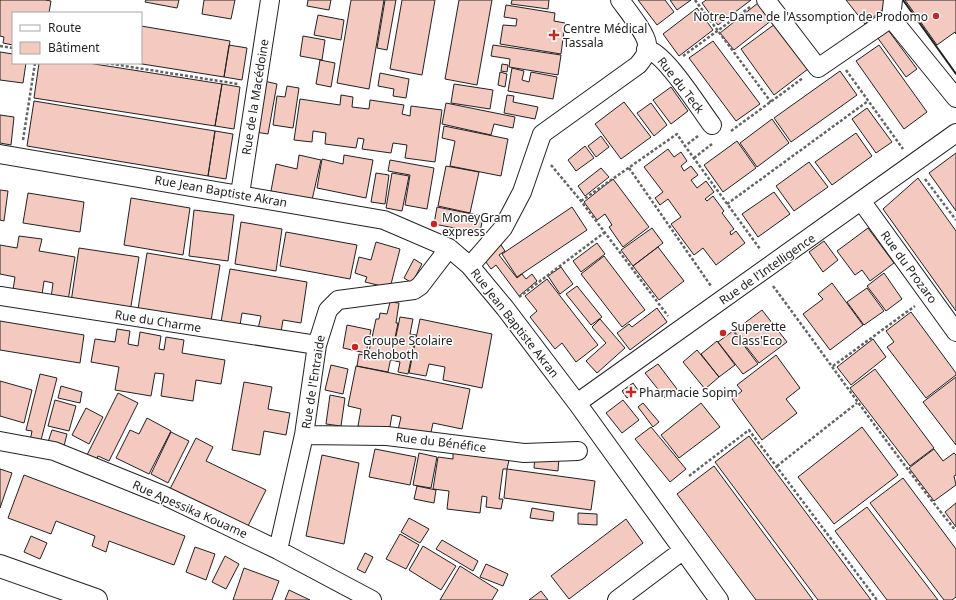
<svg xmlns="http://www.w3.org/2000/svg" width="956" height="600" font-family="'Noto Sans',sans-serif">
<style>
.building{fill:#f3c9c0;stroke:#222}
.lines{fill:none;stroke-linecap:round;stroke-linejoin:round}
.street-casing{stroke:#222;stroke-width:20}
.secondary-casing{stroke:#222;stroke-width:24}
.path{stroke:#646464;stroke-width:2.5;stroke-dasharray:3 2;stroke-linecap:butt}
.street{stroke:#fff;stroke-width:18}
.secondary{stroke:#fff;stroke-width:22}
.wall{stroke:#222;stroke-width:2}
.poi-dot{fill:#c62828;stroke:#fff;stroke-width:1.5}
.labels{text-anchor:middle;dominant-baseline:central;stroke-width:3;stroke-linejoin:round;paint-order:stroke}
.poi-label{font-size:12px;fill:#222;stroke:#fff;text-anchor:start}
.street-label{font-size:12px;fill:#222;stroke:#fff}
</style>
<rect width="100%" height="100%" fill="#fff"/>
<path class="building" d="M0,0H45L51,1L49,13H13V45L3,43L4,37L0,36Z
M146,0H179L177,8L145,2Z
M204,0H235L231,19L202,14Z
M308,0H331L329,10L307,6Z
M351,0H384L369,89L337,83Z
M385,0H396L387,50L377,48Z
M402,0H435L422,75L390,69Z
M459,0H492L477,85L445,79Z
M512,0H549L548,9L511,4Z
M638,0H665L674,12L657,25Z
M670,0H691L677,10Z
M706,0H751L718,25L702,3Z
M846,0H884L888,5L865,24Z
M905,0H956V34L955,32L937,45Z
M758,3L772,20L734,50L720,33Z
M506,5L555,13L554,21L565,23L561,54L500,44L503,25L516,26L517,19L504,17Z
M697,8L713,30L679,56L663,34Z
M318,15L344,20L341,40L314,35Z
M775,24L808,69L774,95L741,49Z
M141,26L230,41L224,77L136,63H141Z
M888,30L917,69L906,77L877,37Z
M303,36L325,40L322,60L300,56Z
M713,41L760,104L736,121L689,58Z
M229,45L247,48L242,80L224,77Z
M493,45L561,55L558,75L509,67L510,59L491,56Z
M879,45L927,112L904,129L856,61Z
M0,52L13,54V63H26L23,83L0,80Z
M320,60L335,63L331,87L316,84Z
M39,63H88L222,84L215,126L34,98Z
M502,64L508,65L507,72L501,71Z
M512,68L524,71L522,80L529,82L531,72L557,77L553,99L508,91Z
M840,71L857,95L791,142L774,118Z
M500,72L507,74L505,87L498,85Z
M380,73L409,79L406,98L393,96L394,89L378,86Z
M264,81L277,84L268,134L255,132Z
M222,84L240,87L234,129L215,126Z
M454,84L493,90L490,109L451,103Z
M287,86L299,88L293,128L273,125L277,96L285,97Z
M671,87L688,111L671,124L653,100Z
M341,95L353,97L352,107L369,109L370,100L404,105L402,114L410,116L411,106L442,110L435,162L405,158L407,145L393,143L391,153L362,149L364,139L358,138L356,148L325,144L326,133L313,131L312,142L294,140L300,99L340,105Z
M507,95L514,96L513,102L538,107L535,119L504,113Z
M34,101L215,131L208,176L27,146Z
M624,102L651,137L621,159L595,124Z
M446,103L515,117L513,128L494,124L491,135L442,124Z
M651,103L667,125L654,136L637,113Z
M867,108L892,142L876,153L852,119Z
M0,115L14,117L11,145L0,143Z
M772,119L789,143L757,167L740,143Z
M444,126L508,139L501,176L450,166L455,141L442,138Z
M215,131L233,134L226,179L208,176Z
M856,133L872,156L832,185L815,162Z
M601,136L609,147L596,157L588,146Z
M737,141L756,168L723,192L704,165Z
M585,146L594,158L576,171L568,160Z
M668,149L674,157L681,152L687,161L681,166L684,171L691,166L698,175L691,180L697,188L706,181L714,192L705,199L707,201L713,196L724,211L722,213L734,229L730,232L731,235L736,231L745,243L716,265L703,248L694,255L671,224L681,217L668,199L660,205L655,198L663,192L644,167Z
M956,153V211L929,173Z
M299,155L321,160L312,200L271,191L276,164L297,169Z
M344,155L373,160L366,198L317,188L322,159L343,164Z
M390,160L434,168L427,209L405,205L410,175L388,171Z
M809,162L828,187L794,211L776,186Z
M446,166L479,172L470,213L438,206Z
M601,168L609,177L585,196L578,186Z
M376,173L389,175L385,204L371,202Z
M392,173L409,176L402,211L386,208Z
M918,178L956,231V311L883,209Z
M613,179L649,227L623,247L609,227L612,225L605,214L597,220L584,202Z
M0,190L8,191L4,221L0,220Z
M774,192L790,214L758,237L742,214Z
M28,193L84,202L80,232L23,223Z
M131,198L190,208L183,255L124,245Z
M437,207L483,216L480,233L434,224Z
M572,207L587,230L517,277L502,254Z
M194,210L234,215L228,261L189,256Z
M241,222L282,229L276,271L235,264Z
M652,228L663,243L633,266L621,250Z
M868,228L894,263L870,281L862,270L855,275L837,251Z
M286,232L357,245L350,279L280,266Z
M19,236L42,239L39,251L75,257L68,301L51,298L53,283L44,281L42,295L13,290L15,277L0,274V245L17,248Z
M824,241L838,260L823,272L809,252Z
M376,242L400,249L390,288L365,282L367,277L355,273L359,257L371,260Z
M597,243L605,254L581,272L573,261Z
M501,245L505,251L499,255L517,278L522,274L526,279L532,274L537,281L519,296L496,265L491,269L483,258Z
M658,247L684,281L659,300L633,266Z
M79,248L139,257L130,312L71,302Z
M147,253L220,265L211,321L138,309Z
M604,256L645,310L622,327L581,274Z
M414,259L422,264L412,283L404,278Z
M561,267L573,284L560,294L548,276Z
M230,269L307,282L301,323L283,320L281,332L258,329L261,316L242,313L240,325L221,322Z
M884,273L902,299L886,311L867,286Z
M547,279L598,345L576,362L562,343L555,349L530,317L537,311L525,296Z
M832,283L863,325L830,350L803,314L823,299L818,294Z
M577,286L602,317L591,325L566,294Z
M867,288L884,311L864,325L847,302Z
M390,302L399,303L396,323H398L388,372L357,366L359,354L368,356L376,319H379L380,313L387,314Z
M657,308L667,322L630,350L617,333L629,324L632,327Z
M762,310L787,342L759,363L734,331Z
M911,312L956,373V375L926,398L887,347L894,342L886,331Z
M400,317L413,319L410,334L416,335L408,374L398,372L400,362L391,360Z
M420,319L492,334L482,388L443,380L445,367L429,364L426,376L409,373Z
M600,319L625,348L597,373L586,361L606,343L592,327Z
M0,321L84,335L80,363L0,350Z
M347,325L371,330L366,353L343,348Z
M117,329L130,331L128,344L138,346L140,332L161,336L159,349L164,350L166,337L184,340L182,353L225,360L221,384L196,380L193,401L161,396L164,374L155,373L151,396L115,390L119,367L91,362L95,339L115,342Z
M733,331L758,364L743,374L718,342Z
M873,339L886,357L851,385L837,367Z
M717,341L735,365L719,377L701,354Z
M697,350L719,377L705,389L683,362Z
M776,355L800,388L786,399L797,413L762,440L732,399L742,391L737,385Z
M658,364L677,389L665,398L645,373Z
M331,365L348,369L343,394L325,390Z
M356,366L470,389L462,429L433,423L430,437L398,430L401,417L392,415L389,432L358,426L361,409L348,406Z
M875,369L934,448L910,466L850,388Z
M40,374L57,378L40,444L30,441L32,431L26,430Z
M956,377V445L923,402Z
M0,381L32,390L24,423L0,416Z
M244,382L272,387L268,409L290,413L286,435L264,431L260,455L232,450Z
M633,383L638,390L627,398L622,391Z
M61,386L82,392L80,403L58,398Z
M118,393L138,403L109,461L98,456L96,461L86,457Z
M330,395L345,398L341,426L326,424Z
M55,400L76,406L69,431L48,426Z
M623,400L639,420L622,433L606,413Z
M643,403L659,422L653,427L638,407Z
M701,403L720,427L679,458L661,435Z
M86,408L103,417L89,444L72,435Z
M147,418L171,431L149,474L116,458L130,430L139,434Z
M651,427L686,469L670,482L635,439Z
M862,427L898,475L834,524L798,477Z
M52,430L67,434L64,446L48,442Z
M171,432L189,441L168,483L151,474Z
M749,436L871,600H818L715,462Z
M196,438L213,447L206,461L266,490L247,528L170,489Z
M375,449L416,457L410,485L369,477Z
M934,449L943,461L954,453L956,455V475L954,476L956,485L934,501L909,468Z
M453,452L509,460L507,469H503L499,499H503L501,509L486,507L487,497L482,496L480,513L447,509L449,491L433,489L438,457L453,459Z
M419,453L437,457L431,488L413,485Z
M322,455L359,463L344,544L306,536Z
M535,455L559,457L558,471L534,468Z
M714,466L813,600H756L677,494Z
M0,469L12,473L0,508Z
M507,469L595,481L591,510L504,498Z
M24,475L185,536L174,565L109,541L106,552L92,546L95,536L56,521L51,534L8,518Z
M903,478L956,549V597L952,600H944L870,503Z
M417,486L436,490L434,503L414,499Z
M956,503V527L945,512Z
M867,507L938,600H887L835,531Z
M532,508L554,512L553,521L530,518Z
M578,513L597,514V525L578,524Z
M409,518L429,529L420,543L401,532Z
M626,519L643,543L569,599L551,576Z
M400,534L419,545L406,569L386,559Z
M31,536L47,543L40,559L24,552Z
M442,540L478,561L473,571L436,549Z
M423,546L456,566L441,590L409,570Z
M195,547L215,554L206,580L186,572Z
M365,553L373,557L365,573L357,569Z
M225,556L239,564L226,589L212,582Z
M486,564L508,574L503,586L480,577Z
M460,566L498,590L492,600H440Z
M244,568L279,581L272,600H233Z
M289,590L310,600H285Z
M541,591L548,600H529Z"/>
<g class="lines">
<defs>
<path id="street" d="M766,0L818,68L891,18L956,98
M891,18L893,0
M646,49C665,52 699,108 712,125
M0,154L384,220L449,248L470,266L505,308L577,403L719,600
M240,194L270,0
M862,202L956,332
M470,266L503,228L522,192L542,134L638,65C643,59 648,53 647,44C646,33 627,10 620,0
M0,296L317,345
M577,403L956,133
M304,435L387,436L524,453L578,451
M0,441L54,451L163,495L278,550L372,600
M278,550L304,435L317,345L328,310L338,300L414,290L420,286L449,248
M617,600L682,551"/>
<path id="secondary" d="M0,566L96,600"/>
</defs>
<use href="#street" class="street-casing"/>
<use href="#secondary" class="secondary-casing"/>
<path class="path" d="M695,0L771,102
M0,46L13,48
M683,56L750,7
M106,63L238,84
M846,70L903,149
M731,131L803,78
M698,136L685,146L760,249
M23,140L35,63
M694,158L712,144
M551,165L581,201L668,316
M629,168L711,286
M925,179L956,220
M581,201L677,134L685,146
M727,204L868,101
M773,286C834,368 892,452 956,531
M519,297L605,232
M833,366L915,306
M777,466L857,403
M689,476L749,430L877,600"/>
<use href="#street" class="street"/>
<use href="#secondary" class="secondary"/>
<path class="wall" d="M903,0L956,74"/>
</g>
<g class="poi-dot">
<circle cx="936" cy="16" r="4"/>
<path d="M552 29h4v4h4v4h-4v4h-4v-4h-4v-4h4z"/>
<circle cx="434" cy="224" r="4"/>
<circle cx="723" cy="333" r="4"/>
<circle cx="355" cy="347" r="4"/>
<path d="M629 386h4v4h4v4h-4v4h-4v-4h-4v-4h4z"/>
</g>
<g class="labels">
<g class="poi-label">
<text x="928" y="16" text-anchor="end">Notre-Dame de l'Assomption de Prodomo</text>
<text x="563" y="28">Centre Médical<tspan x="563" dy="14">Tassala</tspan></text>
<text x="442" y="217">MoneyGram<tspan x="442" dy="14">express</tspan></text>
<text x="731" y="326">Superette<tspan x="731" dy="14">Class'Eco</tspan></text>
<text x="363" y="340">Groupe Scolaire<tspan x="363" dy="14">Rehoboth</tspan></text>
<text x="639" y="392">Pharmacie Sopim</text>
</g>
<g class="street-label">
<text transform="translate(681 85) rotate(52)">Rue du Teck</text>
<text transform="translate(255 97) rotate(-81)">Rue de la Macédoine</text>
<text transform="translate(221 191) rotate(10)">Rue Jean Baptiste Akran</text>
<text transform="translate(909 267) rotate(54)">Rue du Prozaro</text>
<text transform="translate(767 269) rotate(-35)">Rue de l'Intelligence</text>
<text transform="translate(158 321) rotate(9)">Rue du Charme</text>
<text transform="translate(515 323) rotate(52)">Rue Jean Baptiste Akran</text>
<text transform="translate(313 382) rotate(-81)">Rue de l'Entraide</text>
<text transform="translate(441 442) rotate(7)">Rue du Bénéfice</text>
<text transform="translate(190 509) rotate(24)">Rue Apessika Kouame</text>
</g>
</g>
<rect x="12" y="12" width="130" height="52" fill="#ffffff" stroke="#a7a7a7"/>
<rect x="20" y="25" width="20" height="6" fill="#ffffff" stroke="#a7a7a7"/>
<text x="48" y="32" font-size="12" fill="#222222">Route</text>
<rect x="20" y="42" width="20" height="12" fill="#f3c9c0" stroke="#a7a7a7"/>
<text x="48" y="52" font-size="12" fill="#222222">Bâtiment</text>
</svg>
